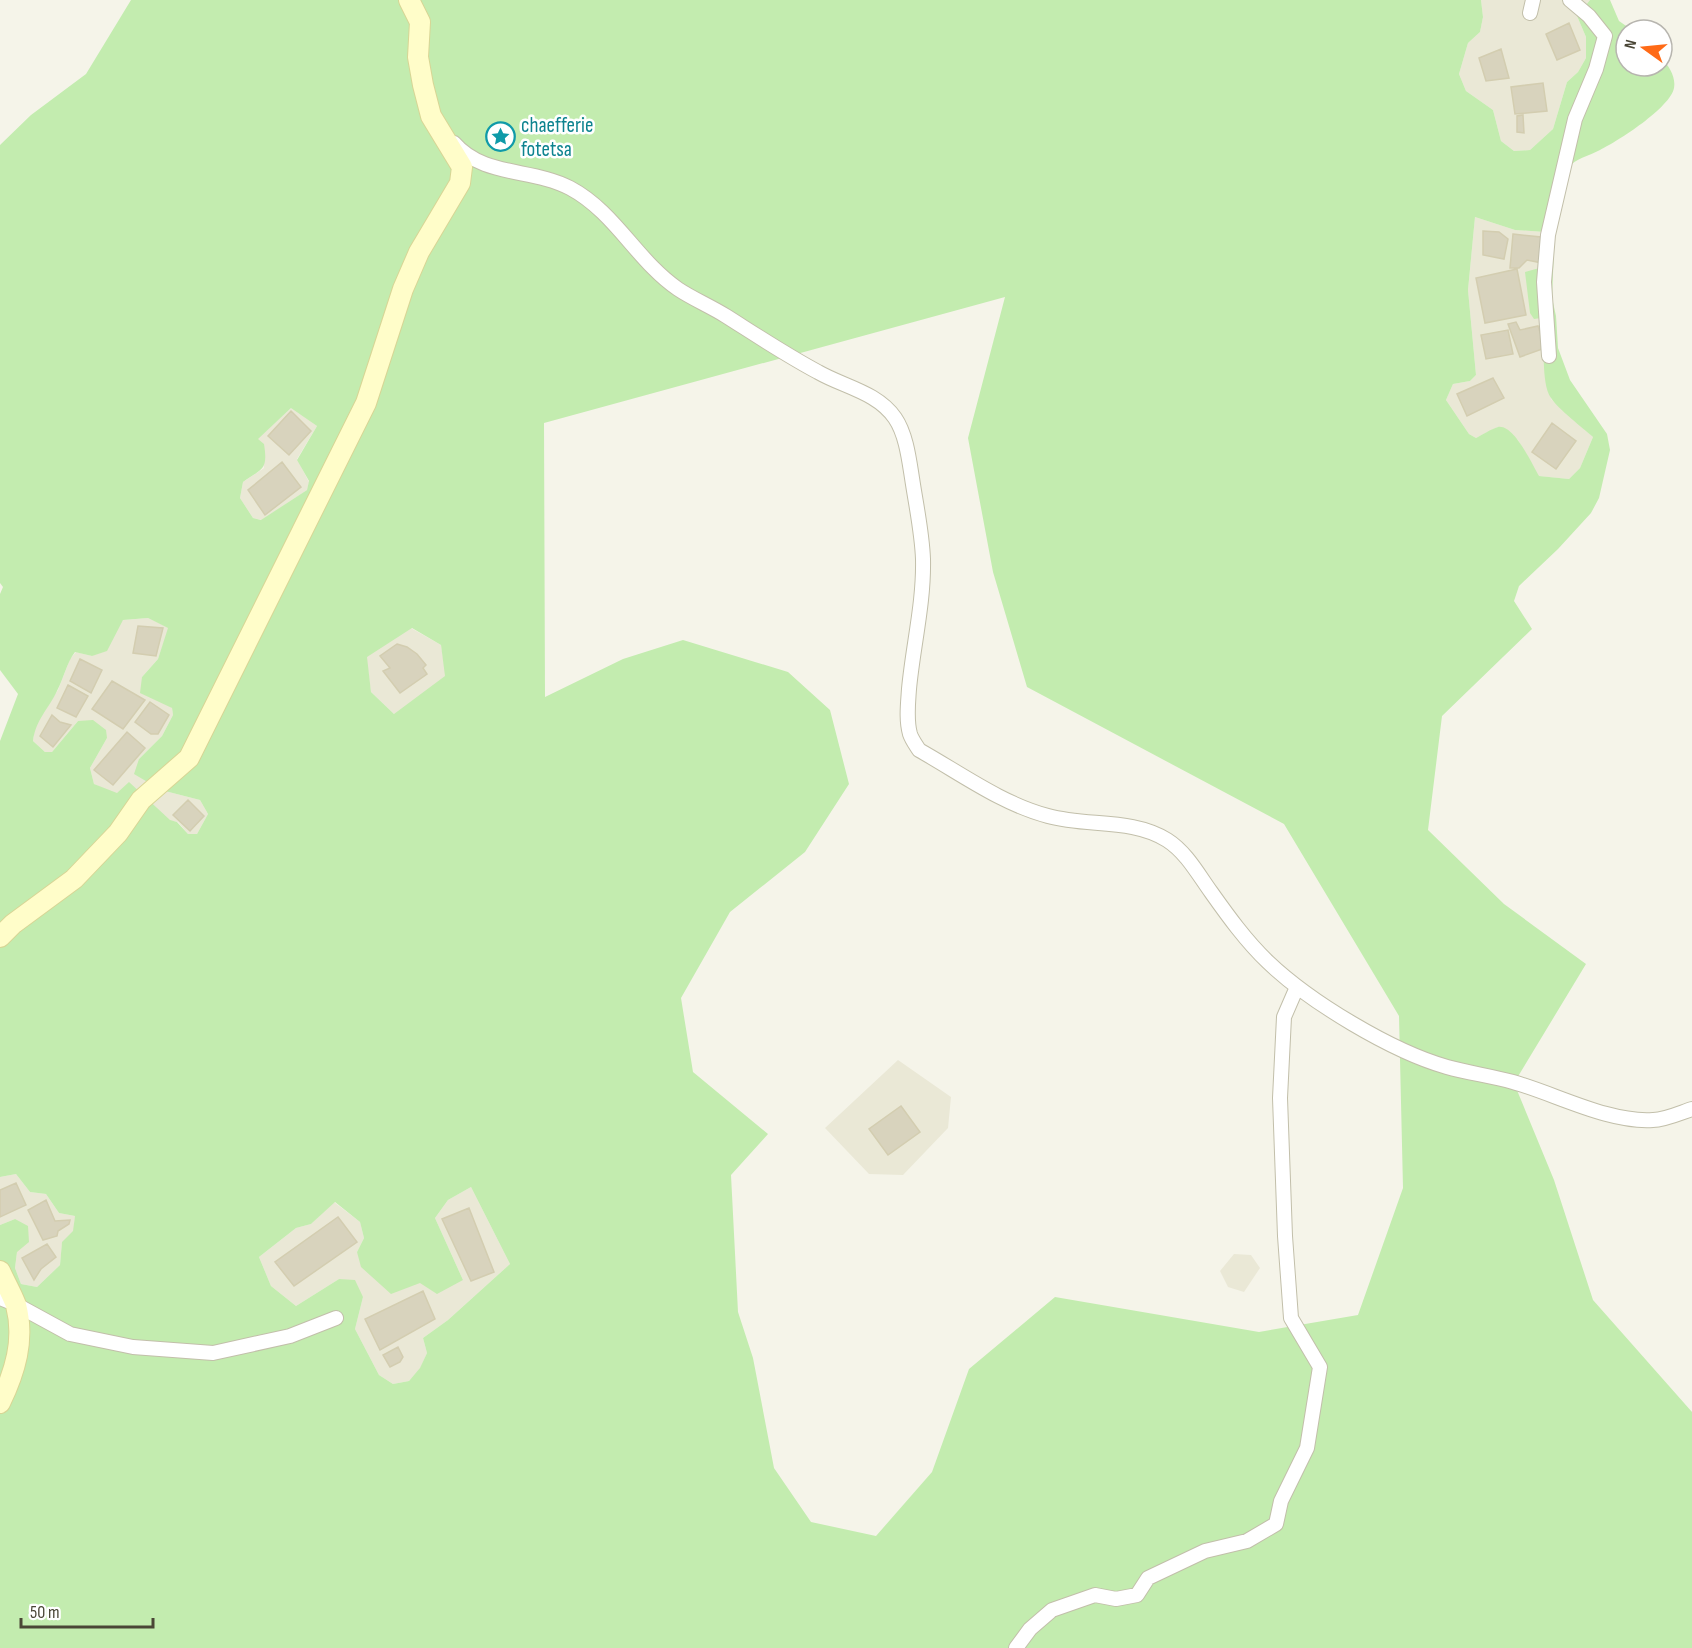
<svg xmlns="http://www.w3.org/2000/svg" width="1692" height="1648" font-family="'Sofia Sans Condensed',sans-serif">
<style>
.residential{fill:#eae8d6}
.green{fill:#c3ecaf;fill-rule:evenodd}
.building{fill:#d8d3bd;stroke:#d3cdb0;stroke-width:1.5}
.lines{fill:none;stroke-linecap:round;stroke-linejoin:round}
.street-casing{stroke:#c2bfaa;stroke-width:16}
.secondary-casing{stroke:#d8d595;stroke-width:22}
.street{stroke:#fff;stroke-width:14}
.secondary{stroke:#fffdc9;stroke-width:20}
.labels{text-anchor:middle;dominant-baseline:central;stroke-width:5;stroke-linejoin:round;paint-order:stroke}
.culture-label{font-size:21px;fill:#0d838f;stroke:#fff;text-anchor:start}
</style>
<rect width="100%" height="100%" fill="#f5f4e9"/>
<path class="residential" d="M1481,0H1590L1577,16L1586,37V58L1578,72L1567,82L1553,129L1530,150L1514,151L1501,141L1493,110L1466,91L1459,74L1468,43L1480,32L1483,17Z
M1475,217L1515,230L1545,232L1541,318L1551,399L1593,437L1580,468L1569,479L1538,476L1518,440L1498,427L1476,438L1469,434L1446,400L1453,384L1470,381L1476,375L1468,290Z
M292,407L317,426L297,459L309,482L307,490L262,520L253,518L240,498L243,482L264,468L257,439Z
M148,618L169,628L158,659L142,677L172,708L173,715L162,736L139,759L161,790L200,800L208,814L197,834H188L178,822L170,821L94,784L90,768L107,738L78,721L52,752H45L33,741L35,725L58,690L70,659L76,652L92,656L123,620Z
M411,628L441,645L446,676L395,715L371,692L366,656Z
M898,1060L951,1097L948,1128L903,1175L869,1174L825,1128Z
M16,1174L30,1192L46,1194L59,1213L75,1216L74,1231L62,1243L60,1265L37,1287L21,1284L15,1268L17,1252L15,1219L0,1225V1177Z
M471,1187L510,1264L448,1320L423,1338L427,1353L420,1369L409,1381L393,1384L379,1375L355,1329L363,1297L339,1279L296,1306L271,1286L259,1257L296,1228L311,1224L334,1202L360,1222L364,1238L357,1252L420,1283L463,1280L435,1218L448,1200Z
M1234,1254L1251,1255L1260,1268L1244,1292L1228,1287L1220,1271Z"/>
<path class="green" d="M131,0H1481L1483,17L1480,32L1468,43L1459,74L1466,91L1493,110L1501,141L1514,151L1530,150L1553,129L1567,82L1578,72L1586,58V37L1577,16L1590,0H1610L1619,21L1632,30H1626V66H1662V59C1669,66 1676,77 1674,88C1670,108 1618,141 1600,150C1589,156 1576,158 1568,168L1556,218L1554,249L1552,298L1556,316L1558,348L1570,380L1607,434L1610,450L1599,498L1591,513L1558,549L1519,586L1514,601L1532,629L1442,716L1428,830L1504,904L1586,964L1514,1083L1554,1180L1593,1300L1692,1412V1648H0V1225L15,1219L28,1226L29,1242L17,1252L15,1268L21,1284L37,1287L60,1265L62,1242L73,1231L75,1216L59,1213L46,1194L30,1192L16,1174L0,1177V741L18,694L0,670V594L3,587L0,583V145L31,115L86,74ZM1475,217L1515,230L1545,232L1543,267L1525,272L1530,313L1534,319L1541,318C1546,341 1540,382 1551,398C1559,410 1582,427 1593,437L1580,468L1569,479L1539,476C1532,464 1514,424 1498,427C1491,429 1482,435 1476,438L1469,434L1446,400L1453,384L1470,381L1476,375L1468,290ZM1005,297L968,438L993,572L1027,687L1284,824L1399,1016L1403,1188L1358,1315L1259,1332L1055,1297L969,1369L932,1472L876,1536L811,1522L774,1468L753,1358L738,1312L731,1175L768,1134L693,1072L681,998L730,912L805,852L849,784L830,710L788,672L683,640L623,659L545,697L544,423ZM291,408L317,426L297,460L309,481L307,490L261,520L253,518L240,498L243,482C263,468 268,470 264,444L258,439ZM148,618L168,628L158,659L142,677L140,693L172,708L173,715L162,736L139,759L134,774L161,790L200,800L208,814L197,834H188L177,822L170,820L129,782L117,793L94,784L90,768L107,738L106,730L93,720L78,721L52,752H45L33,741C36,719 48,710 57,691C64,678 66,664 75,652L92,656L107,651L123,620ZM412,628L441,645L445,676L394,714L371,692L367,657ZM471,1187L510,1264L448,1320L423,1338L427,1353L420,1368L409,1381L393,1384L379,1375L355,1329L363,1297L355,1280L339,1279L296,1306L271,1286L259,1257L296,1228L311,1224L335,1202L360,1222L364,1238L357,1252L361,1267L391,1294L420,1283L437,1294L463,1280L435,1218L448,1200Z"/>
<path class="building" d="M1569,23L1580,50L1557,60L1546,34Z
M1501,49L1509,78L1486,81L1479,58Z
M1543,83L1547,111L1515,114L1511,87Z
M1523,115L1524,133L1517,132V116Z
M1483,231L1499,232L1508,239L1504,259L1483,255Z
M1513,234L1541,237L1542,263L1527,260L1519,268H1510Z
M1517,269L1526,315L1485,323L1476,278Z
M1516,322L1520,330L1538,326L1545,348L1520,357L1508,324Z
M1508,330L1513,354L1486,359L1481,335Z
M1493,378L1504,398L1467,416L1457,394Z
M291,411L311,431L289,455L268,436Z
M1552,423L1576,441L1556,469L1532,452Z
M282,462L301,487L265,515L248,490Z
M138,626L163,628L156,656L133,653Z
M397,644L407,647L417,654L426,665L423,668L427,674L400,693L383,671L390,668L380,656Z
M80,659L102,670L91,693L70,681Z
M112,681L145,700L123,729L92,709Z
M68,685L88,696L76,717L57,708Z
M150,702L169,715L158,734H151L135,722Z
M52,715L60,722L71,725L53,747L40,736Z
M127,732L145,748L113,785L94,770Z
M188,800L204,816L190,831L173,815Z
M901,1106L920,1132L888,1155L869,1129Z
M16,1183L26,1205L0,1217V1190Z
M46,1200L55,1221L70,1220L69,1224L58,1231L57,1236L43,1240L28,1210Z
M469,1208L494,1272L471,1281L442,1219Z
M338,1217L357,1242L294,1286L275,1262Z
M47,1244L56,1257L41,1269L34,1280L22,1258Z
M423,1291L435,1319L380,1350L365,1319Z
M398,1347L403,1357L400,1362L390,1367L383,1355Z"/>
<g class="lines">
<defs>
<path id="street" d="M1530,13L1533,0
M454,143C483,177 532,168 570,188C615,212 637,261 678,289C693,299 710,306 726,316C756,335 786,355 818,372C844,387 877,392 895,418C906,434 909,459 912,478C916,505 922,532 923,559C924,603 913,646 909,689C908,704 906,720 910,734C912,740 916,745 919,750C960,773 1002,804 1048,816C1087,827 1132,818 1167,840C1186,852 1198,874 1211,892C1228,916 1246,941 1268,962C1310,1002 1391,1051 1447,1067C1469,1073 1491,1076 1513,1082C1556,1094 1609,1123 1653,1120C1665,1120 1680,1113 1692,1109
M1549,356L1544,282L1548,235L1575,119L1596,69L1605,36L1589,16L1570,0
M0,1298L15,1304L70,1334L133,1347L213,1353L290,1336L336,1318
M1016,1648L1030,1629L1052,1610L1095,1595L1116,1599L1137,1595L1148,1578L1205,1551L1247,1541L1276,1524L1281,1501L1307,1448L1320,1367L1291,1318L1285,1236L1280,1098L1284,1017L1297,987"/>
<path id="secondary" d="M0,937L13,924L74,879L118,833L141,800L189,758L366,403L403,289L419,252L460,183L462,167L431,116L423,85L418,57L420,22L409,0
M0,1271C5,1282 12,1294 16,1305C25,1340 15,1372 0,1403"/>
</defs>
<use href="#street" class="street-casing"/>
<use href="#secondary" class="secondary-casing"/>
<use href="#street" class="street"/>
<use href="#secondary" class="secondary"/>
</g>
<defs>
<symbol id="sight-ring" viewBox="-11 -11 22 22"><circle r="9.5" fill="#fff" stroke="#0f9aa8" stroke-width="1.5"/><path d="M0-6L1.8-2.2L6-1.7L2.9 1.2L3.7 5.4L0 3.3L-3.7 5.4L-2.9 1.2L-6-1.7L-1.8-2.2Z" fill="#0f9aa8"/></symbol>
</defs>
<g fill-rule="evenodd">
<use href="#sight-ring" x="484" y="120" width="33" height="33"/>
</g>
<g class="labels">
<g class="culture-label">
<text x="521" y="125">chaefferie<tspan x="521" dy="24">fotetsa</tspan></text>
</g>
</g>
<g transform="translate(1644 48) rotate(285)"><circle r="28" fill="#ffffff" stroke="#b7b5af" stroke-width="1.5"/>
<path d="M0-4.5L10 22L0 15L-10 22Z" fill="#ff6a16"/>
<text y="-9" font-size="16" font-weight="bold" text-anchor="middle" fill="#4a4636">N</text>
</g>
<path d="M21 1618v9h132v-9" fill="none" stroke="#4a4636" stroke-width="3"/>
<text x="30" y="1618" font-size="18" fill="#4a4636" stroke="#ffffff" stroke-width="4.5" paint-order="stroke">50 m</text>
</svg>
